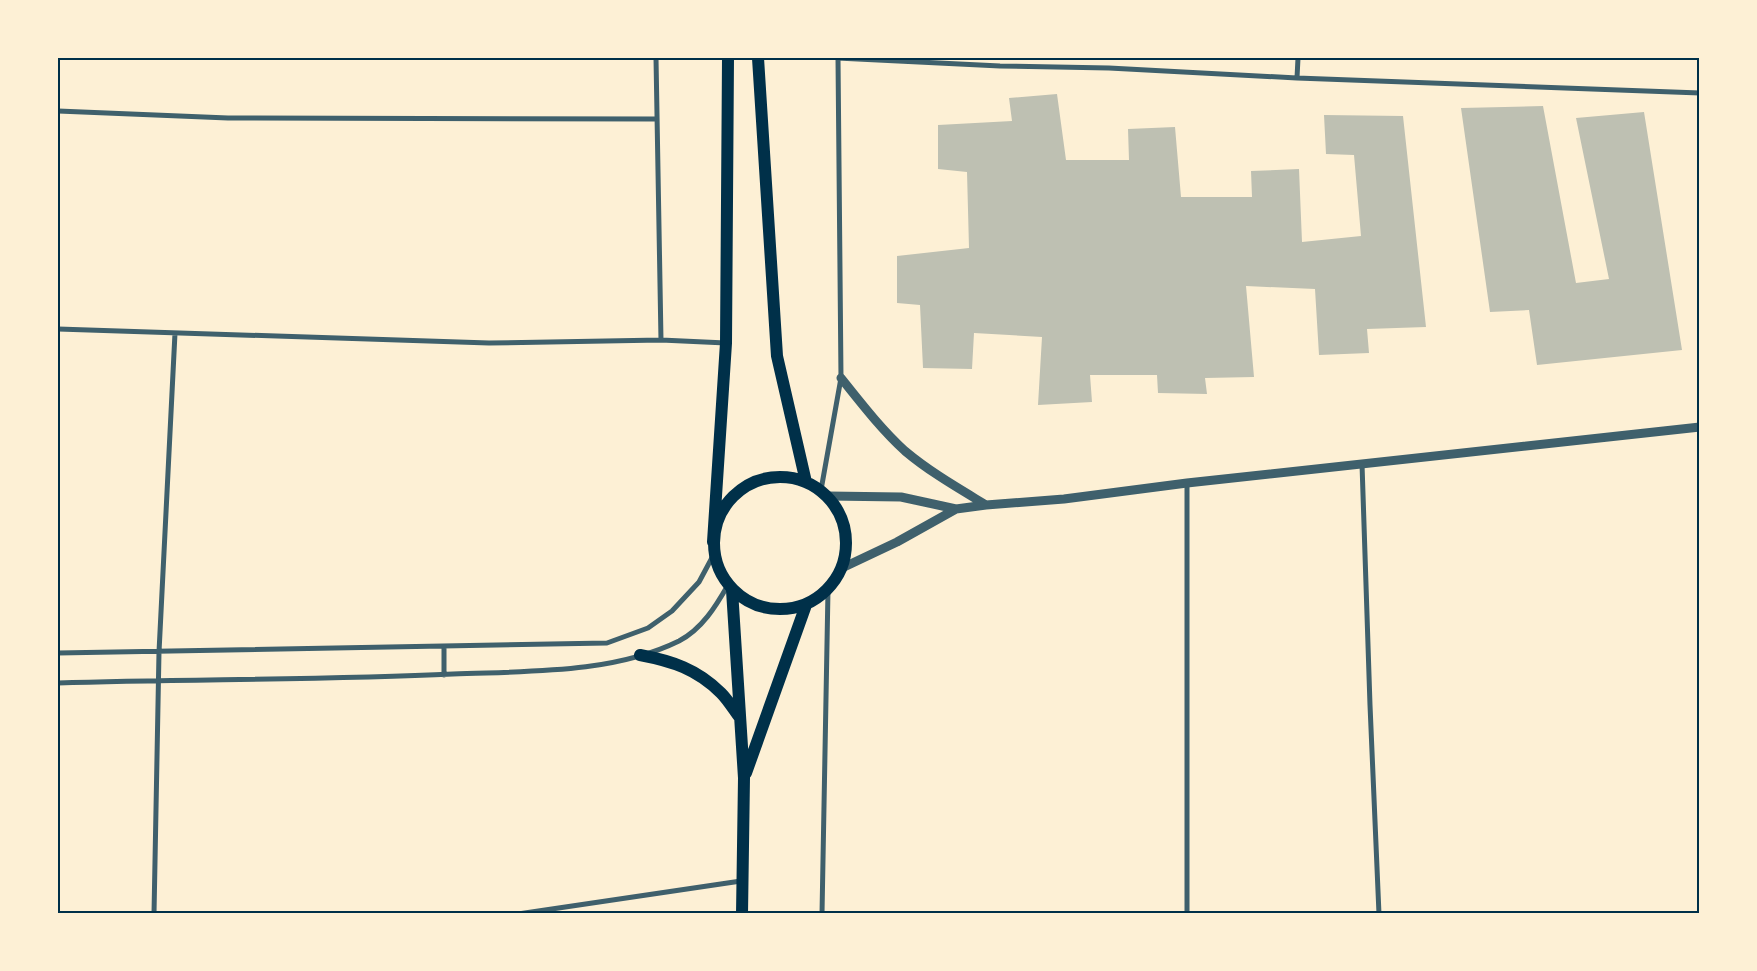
<svg xmlns="http://www.w3.org/2000/svg" width="1757" height="971" font-family="Overpass,sans-serif">
<style>
.building{fill:#bec0b2}
.lines{fill:none;stroke-linecap:round;stroke-linejoin:round}
.minor{stroke:#3f606c;stroke-width:5}
.tertiary{stroke:#3f606c;stroke-width:9}
.primary{stroke:#003049;stroke-width:12}
.neatline{fill:none;stroke:#003049;stroke-width:2}
</style>
<rect width="100%" height="100%" fill="#fdf0d5"/>
<path class="building" d="M1057,94L1066,160H1129L1128,129L1175,127L1181,197H1252L1251,171L1299,169L1302,242L1361,236L1354,155L1326,154L1324,115L1403,116L1426,327L1367,329L1369,353L1319,355L1315,289L1246,286L1254,377L1205,378L1207,394L1158,393L1157,375H1090L1092,402L1038,405L1042,337L974,333L972,369L923,368L920,305L897,303V256L969,248L967,172L938,169V125L1012,121L1009,98Z
M1543,106L1576,283L1609,279L1576,118L1644,112L1682,350L1537,365L1529,310L1490,312L1461,108Z"/>
<g class="lines">
<path class="minor" d="M656,58L661,340
M837,58L1000,66L1109,68L1297,78L1700,93
M1297,78L1298,58
M58,111L228,118L657,119
M58,329L489,343L661,340L726,343
M1362,464L1370,705L1379,914
M821,490L841,378L838,58
M444,646V675
M58,653L607,643L648,628L672,611L699,582L714,554
M58,683C189,679 322,680 453,674C527,671 612,674 679,641C702,629 716,606 728,585
M154,914L159,652L175,333
M518,914L741,881
M822,914L828,590
M1187,914V483"/>
<path class="tertiary" d="M841,378C861,403 881,429 905,451C930,472 958,488 986,505
M828,496L901,497L956,509L986,505L1064,499L1187,483L1700,427
M842,568L897,542L956,509"/>
<path class="primary" d="M758,58L777,356L806,482
M714 543a66 66 0 1 1 132 0a66 66 0 1 1-132 0Z
M713,542L726,343L728,58
M732,590L744,778L742,914
M640,655C672,661 697,669 721,693C728,700 734,710 740,718
M746,773L806,605"/>
</g>
<rect width="1757" height="971" fill="none" stroke="#fdf0d5" stroke-width="118"/>
<rect x="59" y="59" width="1639" height="853" class="neatline"/>
</svg>
